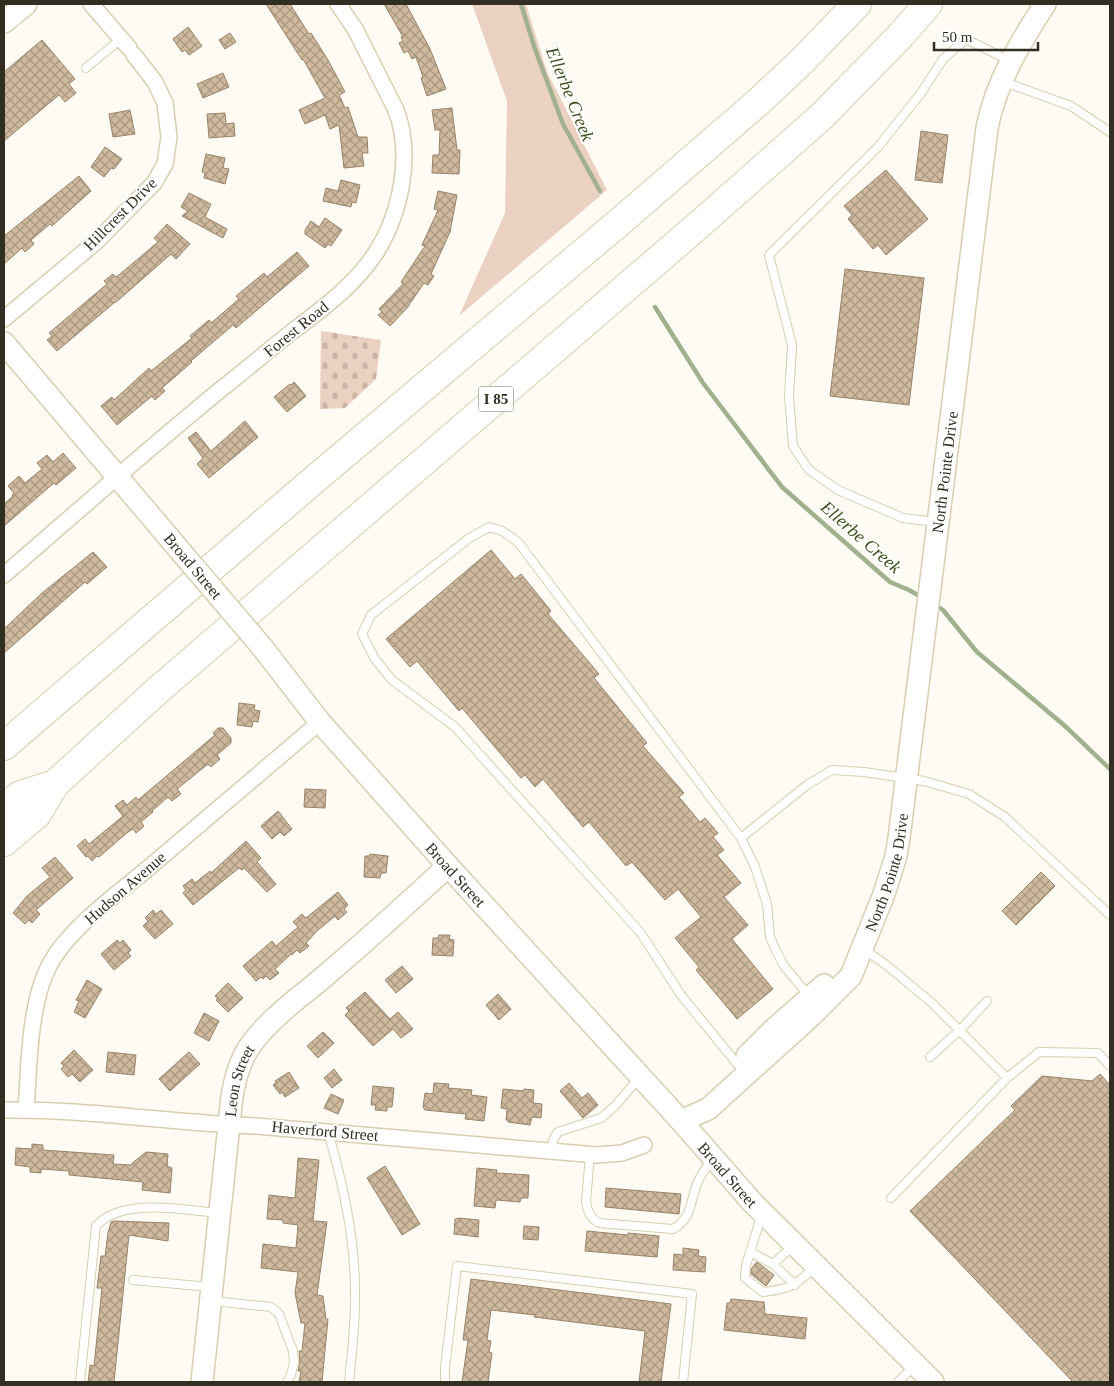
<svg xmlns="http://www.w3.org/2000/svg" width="1114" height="1386" font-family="'Times New Roman',serif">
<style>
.cemetery{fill:url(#cemetery-stones)}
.park{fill:#ebd1c1}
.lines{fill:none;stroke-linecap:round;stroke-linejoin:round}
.stream{stroke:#a1b18e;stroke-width:4.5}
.building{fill:url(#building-cross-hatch);stroke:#988369}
.lane-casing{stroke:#d9ceae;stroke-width:10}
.street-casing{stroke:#d9ceae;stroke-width:18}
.secondary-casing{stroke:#d9ceae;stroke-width:24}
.highway-casing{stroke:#d9ceae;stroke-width:30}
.lane{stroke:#fff;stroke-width:8}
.street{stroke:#fff;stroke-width:15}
.secondary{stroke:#fff;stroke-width:21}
.highway{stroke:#fff;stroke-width:28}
.secondary-bridge-casing{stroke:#d9ceae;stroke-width:24;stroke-linecap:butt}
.secondary-bridge{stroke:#fff;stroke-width:21}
.labels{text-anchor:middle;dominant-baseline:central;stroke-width:4;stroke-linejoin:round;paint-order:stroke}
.shield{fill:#fff;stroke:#706d64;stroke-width:1}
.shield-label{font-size:15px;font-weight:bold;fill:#332e22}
.street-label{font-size:16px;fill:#332e22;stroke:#fff}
.water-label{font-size:18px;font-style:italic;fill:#3a4f1a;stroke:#fff}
</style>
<defs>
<pattern id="cemetery-stones" width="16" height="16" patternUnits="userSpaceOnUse" patternTransform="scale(1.25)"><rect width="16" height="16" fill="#ebd1c1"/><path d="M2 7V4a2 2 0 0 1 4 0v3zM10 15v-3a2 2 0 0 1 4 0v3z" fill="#cab4a6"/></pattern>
<pattern id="building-cross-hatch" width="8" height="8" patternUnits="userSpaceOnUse" patternTransform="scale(1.25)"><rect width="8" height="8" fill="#d0ba9f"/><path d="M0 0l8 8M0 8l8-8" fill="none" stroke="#a99881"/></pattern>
</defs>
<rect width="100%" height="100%" fill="#fdfbf4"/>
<path class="cemetery" d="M321,331L381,340L376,379L345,408L320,409Z"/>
<path class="park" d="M472,4H526L547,72L607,190L459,316L505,213L507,101Z"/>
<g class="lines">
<path class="stream" d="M521,4L535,49L563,124L600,191
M655,307L703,383L782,487L890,582L909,590L923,598
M934,604L943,610L977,652L1065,726L1110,769"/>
</g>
<path class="building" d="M266,4H290L309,34L311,33L328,60L345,92L339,95L345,108L348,107L358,137H367L368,153H362L364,166L344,168L339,125L330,129L325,115L305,124L299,110L325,98L303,59L302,60Z
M384,4H406L430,49L446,89L427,96L421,78L423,77L416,57L412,59L408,51L404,53L399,43L403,41L401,37H403Z
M188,27L202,46L189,55L185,50L182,52L173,39Z
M230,33L236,42L225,49L219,40Z
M42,40L75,79L69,84L76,93L65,102L59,95L4,141V72Z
M223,73L229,87L203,98L197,84Z
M452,108L457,150H460L459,174L432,173L433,155H439L440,130H435L432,110Z
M130,110L135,134L113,137L109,114Z
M225,113L226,124L234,123L235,136L209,138L207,114Z
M921,131L948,135L942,183L915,180Z
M105,147L122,159L114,169L111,168L104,177L91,167Z
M206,154L225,158L223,168L229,169L225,184L204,178L205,173L202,172Z
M886,170L928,219L886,255L878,245L873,249L848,219L852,215L844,206Z
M79,176L91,191L52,226L50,224L31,240L34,244L25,252L22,248L4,264V236Z
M341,180L360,185L356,203L352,202L351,207L323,201L326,188L338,191Z
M438,191L457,195L450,232L431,274L434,276L428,285L424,283L407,308L390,326L378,315L382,312L379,309L403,284L401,282L425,246L422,245L438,210L434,209Z
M189,193L211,204L205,217L227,229L223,238L182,216L188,211L181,207Z
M325,218L342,230L331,246L328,244L325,248L305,234V230L311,221L319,227Z
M167,224L190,244L176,259L171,254L115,303V302L57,351L47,340L52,336L49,333L107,284L104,281L113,274L116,277L120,274L158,242L154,238Z
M297,252L309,266L236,328L233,325L191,361L192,362L162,388L165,391L155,400L152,396L117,425L101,406L112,397L114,400L149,368L151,371L192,338L190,336L209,320L211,323L239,299L236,296L264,273L267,277Z
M845,269L924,278L909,405L830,396Z
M294,382L306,396L287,412L274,397L290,384L291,385Z
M245,421L258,437L209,478L197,464L203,458L188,438L196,432L211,451Z
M63,453L76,468L56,485L54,483L4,526V504L13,496L12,495L14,493L8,486L19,476L25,483L42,469L37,463L47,455L53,462Z
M491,550L515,579L521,574L551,611L548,614L599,674L594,678L647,743L643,746L684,793L679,797L700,822L705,818L718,833L713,837L724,850L717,855L741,883L724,897L748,925L732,939L773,989L737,1019L696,970L699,967L675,938L701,917L678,889L665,900L632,862L626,866L589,822L583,827L543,779L535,787L525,775L521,778L462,708L459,711L417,661L410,667L386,639Z
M93,552L107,567L87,584L85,582L4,653V629L42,593Z
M239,703L255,705L254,710L260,711L258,722L253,721L252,727L237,725Z
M218,728H223L231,738V743L217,755L220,759L211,767L208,764L177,789L181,794L172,801L168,797L152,811L153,812L141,822L144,826L136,833L133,829L128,832L99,857L97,856L92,861L88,856L86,857L77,846L85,839L89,844L123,816L115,806L123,800L127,805L136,797L138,800L215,735L213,733Z
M305,789L326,790L325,808L304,807Z
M278,811L292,829L284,836L280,832L272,839L261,826Z
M246,841L261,858L257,862L276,884L267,892L244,868L242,870L239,868L193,905L183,893L186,890L183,886L192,879L195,883L210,871L211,873Z
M370,854L388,856L386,873H381L380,878L364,877L365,856H370Z
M55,857L73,878L36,910L40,914L32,923L29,920L25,924L13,913L27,896L50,877L42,868Z
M1041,872L1055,886L1016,925L1002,911Z
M338,892L348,905L344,909L347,912L338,920L335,916L317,931L306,943L309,946L300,953L297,950L292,955L291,954L275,969L279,973L270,980L266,976L263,979L261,977L256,981L243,966L272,941L276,946L298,927L293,922L302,914L306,918Z
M153,910L156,914L161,910L173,924L155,939L143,926L148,921L145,918Z
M439,935H450L449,939L454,940L453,956L432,955L433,938H438Z
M117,940L120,943L123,940L131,950L128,953L131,956L114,970L101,954Z
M402,966L413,979L396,993L385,980Z
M87,980L102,989L85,1018L74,1012L79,1001L76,1000Z
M228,983L243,998L228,1012L216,1000L218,998L215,996Z
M365,992L390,1019L398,1012L413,1029L401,1038L393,1029L373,1046L345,1015L349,1011L346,1008Z
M498,994L511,1009L499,1020L486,1005Z
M204,1013L219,1021L209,1041L194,1033Z
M323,1032L334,1043L318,1058L307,1046Z
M74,1050L93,1070L80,1082L72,1074L68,1077L61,1069L64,1066L61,1063Z
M108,1052L136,1055L134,1075L106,1072Z
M189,1052L200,1064L170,1091L159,1079Z
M334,1069L342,1080L332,1088L324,1078Z
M289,1072L299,1088L285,1097L282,1092L280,1094L273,1085L276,1083L275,1081Z
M1100,1074L1110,1085V1382H1073L910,1211L1015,1110L1011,1106L1042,1076L1092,1081Z
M434,1083L449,1084L448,1088L472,1090L471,1095L487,1097L484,1121L465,1119L466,1114L425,1110L423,1107L425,1093L433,1094Z
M569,1083L582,1098L588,1093L598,1105L583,1118L560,1091Z
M373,1086L394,1088L392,1107H387V1111L375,1110L376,1105H371Z
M503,1089L524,1091V1089L534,1090L533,1103L542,1104L541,1118L532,1117L530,1125L508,1122V1120H506L507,1109L501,1108Z
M331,1094L344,1100L338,1114L324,1108Z
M32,1144L43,1145V1150L114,1155L113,1164L130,1165L146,1152L168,1154L167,1166L172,1168L170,1193L142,1190L143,1182L69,1175V1171L41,1169V1173L30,1172V1167L15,1165L16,1148L32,1149Z
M298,1158L319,1160L313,1221L327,1222L317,1295L323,1296L326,1319H328L322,1382H299L301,1371H298L300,1362L299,1351H302L305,1323H301L295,1293L298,1272L261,1268L263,1244L296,1248L298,1225L283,1223V1220L267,1219L269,1195L295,1198Z
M385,1166L420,1224L402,1235L367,1178Z
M477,1168L497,1170L496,1173L529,1175L528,1198H521L520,1202L496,1200L495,1208L474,1206Z
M606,1188L681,1194L679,1214L605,1207Z
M459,1218L479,1220L478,1237L454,1234L455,1219Z
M114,1221L169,1223L168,1241L129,1235L114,1382H88L90,1365L94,1366L102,1288H97L101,1256H105L108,1233L111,1222Z
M524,1226L539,1227L538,1240L523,1239Z
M587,1231L628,1235V1233L659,1236L657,1257L585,1251Z
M683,1248L699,1250L698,1256L706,1257L705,1272L673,1270L674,1254L683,1255Z
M757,1262L774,1275L766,1286L751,1274V1269Z
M471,1279L671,1304L661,1382H639L645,1331L534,1317L535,1315L491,1310L487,1340L491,1341L489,1352L492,1353L488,1382H462L468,1340H463Z
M731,1299L764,1302L765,1314L807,1318L805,1339L724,1330L727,1303H730Z"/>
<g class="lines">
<defs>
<path id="lane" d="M86,68L121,39
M1004,82L1071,106L1110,132
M936,522L903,518L838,490L809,470L793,446L789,396L792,345L769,255L878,147L921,93L943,59L966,39L1010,61
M741,838L807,785L832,770L864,772L924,781L969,794L1005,817L1110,915
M863,949L885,964L932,1003L1007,1078
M930,1057L960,1030L987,1001
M738,1065L681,995L640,932L455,727L392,680L375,659L362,634L371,615L468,539L489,527L502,531L518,542L741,838L755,867L767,904L770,937L776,951L784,966L809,996
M328,1132C343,1183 355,1237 355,1290C356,1321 352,1352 349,1382
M552,1151L553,1140L558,1132L601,1118L615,1106L639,1078
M590,1155L586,1201C587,1210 591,1219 599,1223L673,1229C692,1219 690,1201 697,1184C700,1175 707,1167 712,1159
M891,1198L1007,1078L1039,1052L1098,1053L1110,1066
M762,1214L746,1265L745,1278L763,1292C791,1289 796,1285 816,1266
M793,1246L773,1264L795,1285
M750,1252L773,1264
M133,1280L210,1287
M213,1301L271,1307L279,1314L293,1351L294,1362L291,1375L287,1382
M80,1382L96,1226C123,1197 183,1210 219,1213
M445,1382V1368L457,1266L692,1294L683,1382
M898,1382L914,1366"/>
<path id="street" d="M91,4L129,48
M4,319L97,241L154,183L165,164L169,137L165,103L155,82L134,55
M4,575C77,512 150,447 225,386C248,368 270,349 293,331C323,308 354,286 375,254C401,214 413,155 396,110L355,29L338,4
M4,1110C88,1109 172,1123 256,1126L597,1155L622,1153L644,1145
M26,1110C29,1068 29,1006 48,968C66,930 120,892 152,865C208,817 264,769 320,722"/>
<g id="secondary">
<path d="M4,22L26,4"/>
<path d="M4,343L182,553"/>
<path id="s1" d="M262,647L320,722L448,866L681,1121L752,1202L933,1382"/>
<path d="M747,1056L773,1030L824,985"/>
<path id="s2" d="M681,1121L708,1109L811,1016L851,976L884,894L896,856L899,838L987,128C996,82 1020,43 1045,4"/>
<path id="s3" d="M202,1382L232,1096C235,1079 239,1063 248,1049C267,1020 299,998 325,976C367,940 407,904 448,866"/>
</g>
<path id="highway" d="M4,746L308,485L623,219L756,104L801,62L857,4
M4,809L20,795L55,784
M4,842L37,814L55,784L158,690L701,223L823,115L902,34L928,4"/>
</defs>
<use href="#lane" class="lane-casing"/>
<use href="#street" class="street-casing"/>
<use href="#secondary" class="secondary-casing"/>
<use href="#highway" class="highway-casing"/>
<use href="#lane" class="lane"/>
<use href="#street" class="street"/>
<use href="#secondary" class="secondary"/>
<use href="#highway" class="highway"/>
<defs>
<path id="secondary-bridge" d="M182,553L262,647"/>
</defs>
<use href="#secondary-bridge" class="secondary-bridge-casing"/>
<use href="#secondary-bridge" class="secondary-bridge"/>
</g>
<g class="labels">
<rect class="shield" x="478.5" y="386.5" width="35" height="25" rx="4"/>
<g class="shield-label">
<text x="496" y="399">I 85</text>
</g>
<g class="street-label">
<text transform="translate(120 214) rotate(-45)">Hillcrest Drive</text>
<text transform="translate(296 329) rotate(-39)">Forest Road</text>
<text stroke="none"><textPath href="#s2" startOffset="740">North Pointe Drive</textPath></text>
<text transform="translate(193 566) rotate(50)">Broad Street</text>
<text stroke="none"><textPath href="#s2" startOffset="335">North Pointe Drive</textPath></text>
<text stroke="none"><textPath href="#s1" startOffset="299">Broad Street</textPath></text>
<text transform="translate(125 888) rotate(-41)">Hudson Avenue</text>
<text stroke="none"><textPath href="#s3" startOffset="304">Leon Street</textPath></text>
<text transform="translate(325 1131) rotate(5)">Haverford Street</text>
<text stroke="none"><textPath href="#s1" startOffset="704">Broad Street</textPath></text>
</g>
<g class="water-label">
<text transform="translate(570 94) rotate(68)">Ellerbe Creek</text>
<text transform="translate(861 537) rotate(41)">Ellerbe Creek</text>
</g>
</g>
<rect width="1114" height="1386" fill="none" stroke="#332e22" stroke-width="10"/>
<path d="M934 42v8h104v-8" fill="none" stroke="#332e22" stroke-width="2.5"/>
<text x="942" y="42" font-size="15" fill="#332e22" stroke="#ffffff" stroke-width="4" paint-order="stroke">50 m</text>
</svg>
